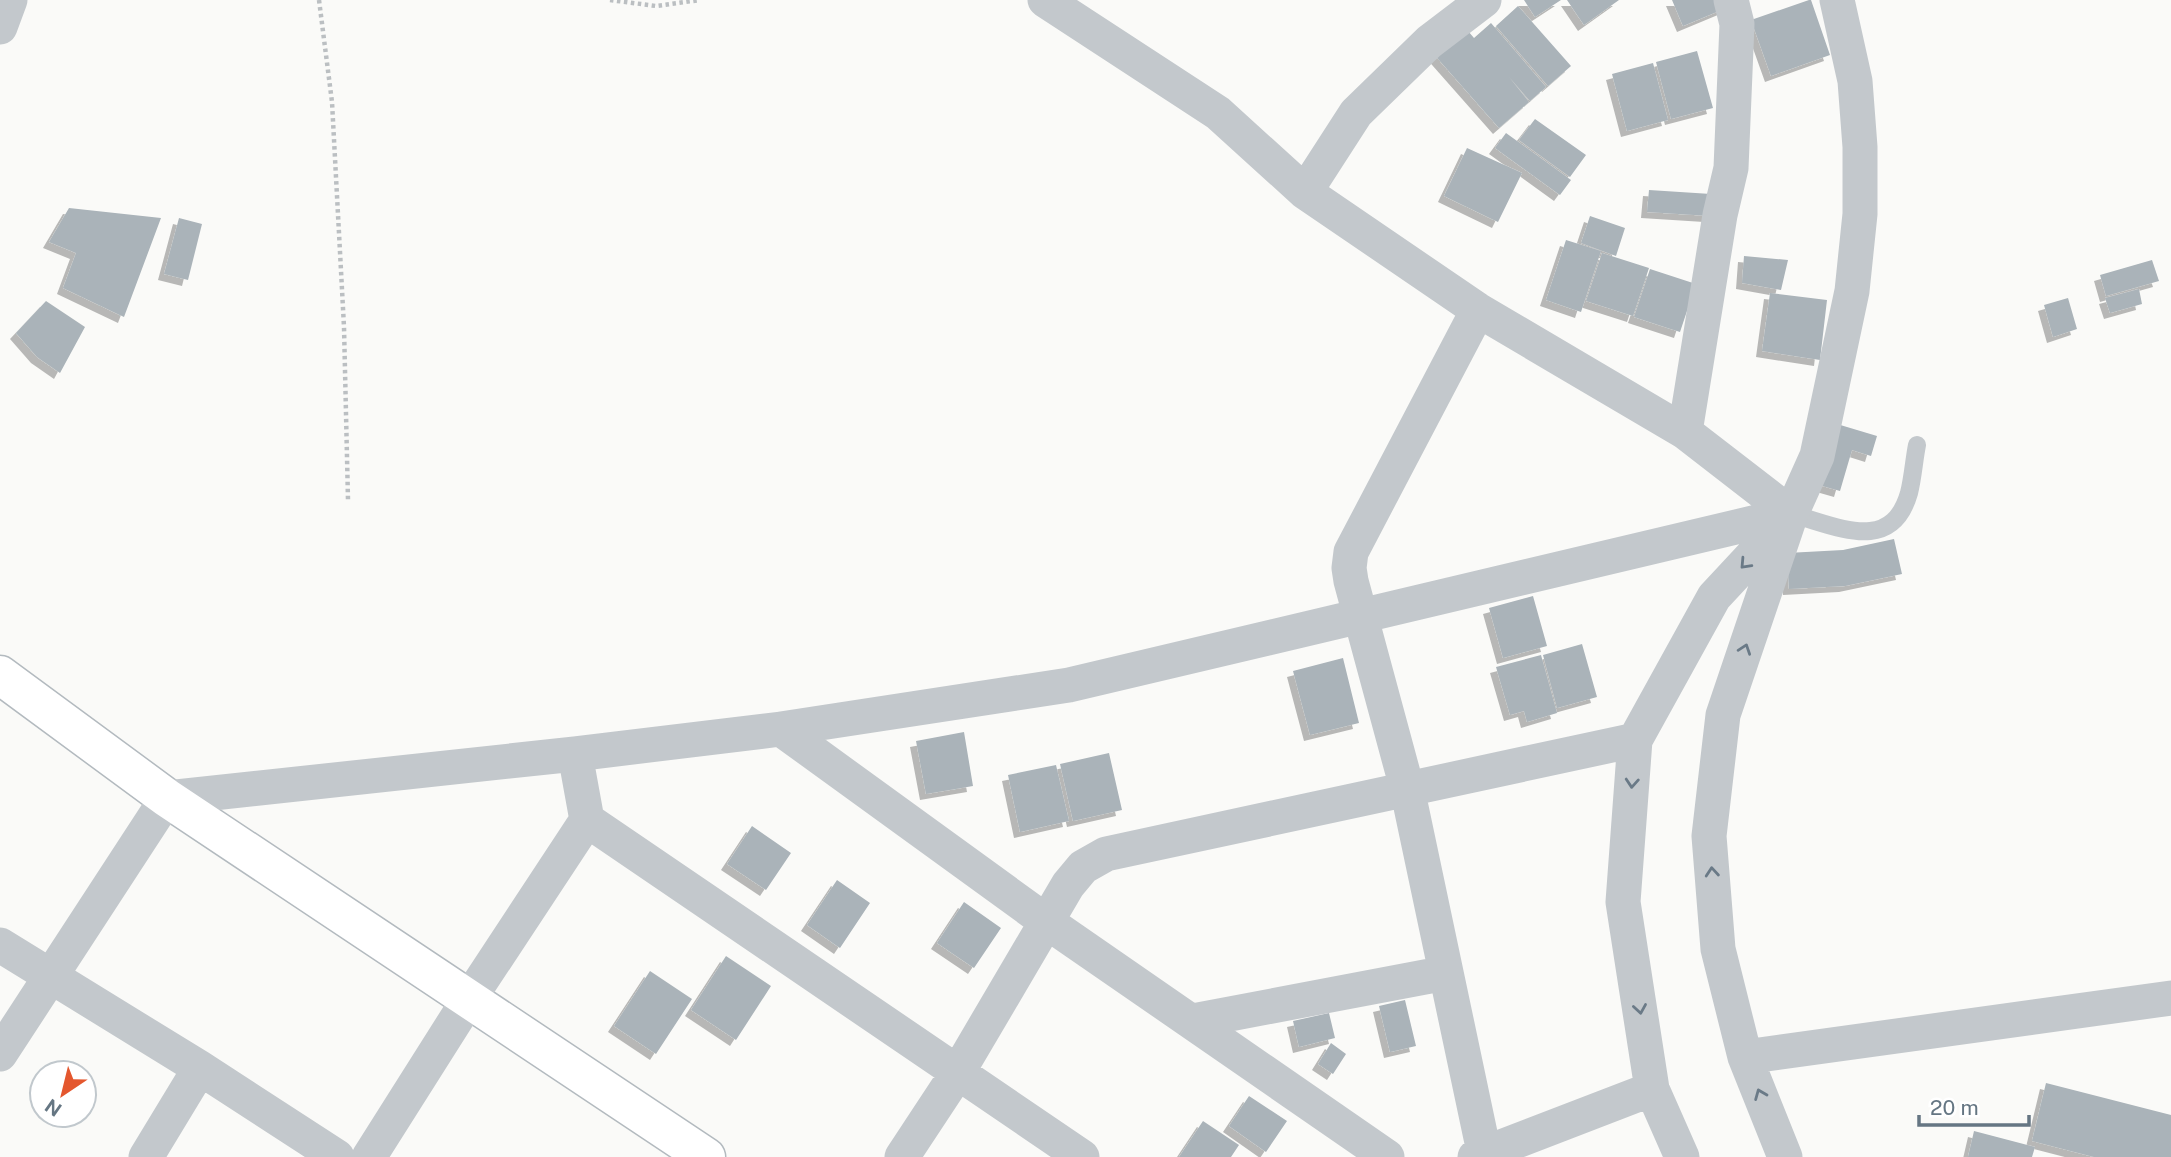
<svg xmlns="http://www.w3.org/2000/svg" width="2171" height="1157" font-family="'Public Sans',sans-serif">
<style>
.building{fill:#aab3b9;filter:url(#shadow)}
.lines{fill:none;stroke-linecap:round;stroke-linejoin:round}
.secondary-casing{stroke:#b3babf;stroke-width:41}
.path{stroke:#bbbfc2;stroke-width:4.5;stroke-dasharray:3.5 3.5;stroke-linecap:butt}
.lane{stroke:#c3c8cc;stroke-width:18}
.street{stroke:#c3c8cc;stroke-width:35}
.secondary{stroke:#fff;stroke-width:38}
.oneway{stroke:#6a7a87}
</style>
<defs>
<filter id="shadow"><feDropShadow dx="-6" dy="6" stdDeviation="0" flood-color="#0004"/></filter>
</defs>
<rect width="100%" height="100%" fill="#fafaf8"/>
<path class="building" d="M1524,0H1561L1535,17Z
M1567,0H1619L1584,25Z
M1672,0H1729L1731,6L1683,26Z
M1809,0H1811L1830,55L1771,76L1751,20Z
M1518,6L1571,66L1548,86L1496,26Z
M1491,23L1546,87L1530,101L1509,77L1529,102L1499,128L1431,51L1462,24L1474,38Z
M1697,51L1713,108L1671,119L1656,62Z
M1653,63L1668,120L1627,131L1612,74Z
M1535,119L1586,155L1570,177L1519,140Z
M1506,133L1571,180L1560,195L1495,148Z
M1467,148L1522,173L1498,222L1444,196Z
M1649,190L1711,194L1710,216L1647,212Z
M69,208L161,218L124,317L63,288L76,253L49,242Z
M1590,216L1625,228L1616,256L1581,243Z
M179,218L202,224L188,280L164,274Z
M1566,240L1601,251L1581,312L1546,300Z
M1602,253L1649,268L1633,316L1586,301Z
M1744,256L1788,260L1781,290L1742,283Z
M2152,260L2159,281L2106,296L2100,275Z
M1650,269L1696,284L1680,332L1634,317Z
M2139,289L2142,304L2110,313L2105,298Z
M1770,293L1827,300L1820,360L1762,351Z
M2068,298L2077,329L2053,337L2044,305Z
M46,301L85,327L60,373L37,357L16,333Z
M1837,424L1877,436L1871,456L1852,450L1840,491L1819,485Z
M1894,539L1902,574L1845,586L1789,589L1787,553L1843,550Z
M1533,596L1547,646L1503,658L1489,608Z
M1582,644L1597,697L1557,708L1543,655Z
M1541,655L1557,713L1527,722L1524,711L1510,715L1496,667Z
M1343,658L1359,723L1310,735L1293,671Z
M964,732L973,786L926,794L916,741Z
M1109,753L1122,810L1073,821L1060,764Z
M1056,765L1069,821L1020,832L1008,775Z
M752,826L791,853L766,890L727,864Z
M837,880L870,903L840,948L807,925Z
M964,902L1001,928L974,968L937,943Z
M726,956L771,986L736,1040L691,1010Z
M650,971L692,999L656,1054L614,1026Z
M1405,1000L1416,1046L1390,1052L1379,1006Z
M1329,1013L1335,1038L1299,1047L1293,1021Z
M1331,1043L1346,1054L1333,1074L1318,1064Z
M2046,1083L2171,1115V1157H2094L2032,1141Z
M1249,1096L1287,1121L1266,1152L1229,1126Z
M1203,1121L1239,1145L1231,1157H1179Z
M1974,1131L2035,1147L2032,1157H1968Z"/>
<g class="lines">
<defs>
<path id="secondary" d="M0,675L167,798L706,1157"/>
</defs>
<use href="#secondary" class="secondary-casing"/>
<path class="path" d="M319,0L332,102L344,327L348,500
M610,0L656,6L700,0"/>
<path class="lane" d="M1791,514C1835,525 1891,556 1909,493C1913,477 1914,460 1917,445"/>
<path class="street" d="M1045,0L1218,113L1305,192L1478,310L1685,432L1791,514
M0,27L10,0
M1305,192L1356,113L1429,42L1484,0
M1478,310L1351,552L1349,568L1351,581L1407,788L1484,1152
M1685,432L1720,215L1731,168L1737,24L1731,0
M781,729L1047,922L1387,1157
M587,820L1082,1157
M0,945L200,1068L337,1157
M1193,1021L1446,973
M0,1054L167,798L575,754L781,729L1069,685L1791,514
M1745,1057L2171,998
M146,1157L200,1068
M369,1157L469,999L587,820L575,754
M902,1157L958,1072L1068,885L1083,867L1106,854L1635,740
M1475,1157L1652,1089
M1682,1157L1652,1089L1623,902L1635,740L1714,597L1782,524
M1785,1157L1745,1057L1718,949L1709,836L1723,715L1791,514L1817,456L1852,291L1860,214V147L1855,81L1837,0"/>
<use href="#secondary" class="secondary"/>
</g>
<defs><path id="oneway-chevron" d="M-2-3.5L2.5 0L-2 3.5" fill="none" stroke-width="1.6" stroke-linecap="round" stroke-linejoin="round" transform="scale(1.75)"/></defs>
<g class="oneway">
<use href="#oneway-chevron" transform="translate(1745 564) rotate(133)"/>
<use href="#oneway-chevron" transform="translate(1745 649) rotate(-71)"/>
<use href="#oneway-chevron" transform="translate(1632 783) rotate(94)"/>
<use href="#oneway-chevron" transform="translate(1712 872) rotate(-95)"/>
<use href="#oneway-chevron" transform="translate(1640 1009) rotate(81)"/>
<use href="#oneway-chevron" transform="translate(1760 1094) rotate(-112)"/>
</g>
<g transform="translate(63 1094) rotate(215)"><circle r="33" fill="#ffffff" stroke="#c1c8cd" stroke-width="2"/>
<path d="M0-5L12 26L0 18L-12 26Z" fill="#e4572e"/>
<text y="-10" font-size="19" font-weight="bold" text-anchor="middle" fill="#657683">N</text>
</g>
<path d="M1919 1115v10h110v-10" fill="none" stroke="#657683" stroke-width="3.5"/>
<text x="1930" y="1115" font-size="21" fill="#657683" stroke="#ffffff" stroke-width="5" paint-order="stroke">20 m</text>
</svg>
